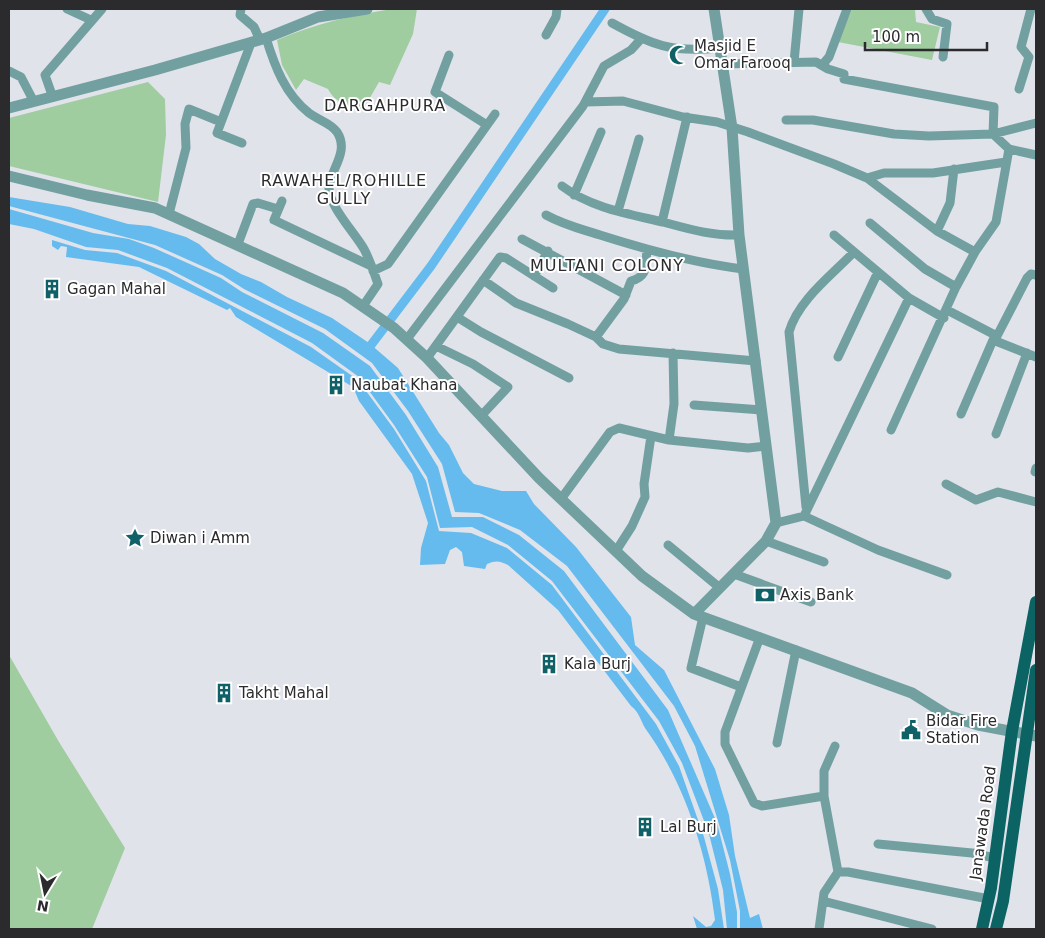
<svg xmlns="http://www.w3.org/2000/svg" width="1045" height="938" font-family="'DejaVu Sans',sans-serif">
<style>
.green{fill:#9fcd9f}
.water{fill:#65bbed}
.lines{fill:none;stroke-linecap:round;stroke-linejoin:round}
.canal{stroke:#65bbed;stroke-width:9}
.minor{stroke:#72a0a0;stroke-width:9}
.tertiary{stroke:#72a0a0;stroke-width:11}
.primary{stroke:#0b6364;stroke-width:12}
.labels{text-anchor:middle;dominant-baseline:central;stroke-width:4;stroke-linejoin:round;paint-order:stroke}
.poi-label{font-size:15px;fill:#2b2b2e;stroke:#fff;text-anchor:start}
.street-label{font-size:15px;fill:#2b2b2e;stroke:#fff}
.neighbourhood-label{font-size:16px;letter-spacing:1px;fill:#2b2b2e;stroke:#fff}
</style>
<rect width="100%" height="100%" fill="#e1e3eb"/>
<path class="green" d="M392,9H417L413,34L390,85L379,82L363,110C349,106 335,103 328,89L304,79L296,90L282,65L277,40C315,24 352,15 392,9Z
M852,9H915L916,22L940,27L932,60L838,42Z
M148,82L165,99L166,135L158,202L9,166V118Z
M9,655L59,742L125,848L92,929H9Z"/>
<path class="water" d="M9,197L70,207L128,224L150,226L186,237L199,244L215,259L241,274L261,282L287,297L332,318L369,343L398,368L439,433L449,445L463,473L474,484L502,491H526L534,504L576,547L631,617L635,645L664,670L715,769L729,815L735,856L750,918L759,914L763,929H740V911L730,860L695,746L674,706L567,566L520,530L479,513L455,512L442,464L408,411L372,363L325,329L244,289L222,275L155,245L9,206Z
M9,209L93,233L129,239L154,248L221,278L242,292L323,333L370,366L406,415L438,467L452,517H483L519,535L564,571L668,710L717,823L730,874L737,912V929H727L723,890L709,834L682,763L659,721L552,581L508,545L472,527L440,528L427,477L394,425L359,377L312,343L167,268L118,250L86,247L34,229L9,224Z
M52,240L85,250L117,253L166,271L311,347L358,380L394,429L426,481L439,531L471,533L507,548L552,585L656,724L679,766L704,837L718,889L724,929H697L693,916L706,927L711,926L715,920C707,853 685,783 645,728C640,719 639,712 631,706L558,610L508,565C500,561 496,560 487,564L485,569L464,566L462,552L456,547L450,550L445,564L420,565L421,548L428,523L412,474L359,401L353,387L236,317L230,308L227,310L139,267L66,257L67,247L61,246L58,250L52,246Z"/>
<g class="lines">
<path class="canal" d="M368,349L431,266L605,9"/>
<path class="minor" d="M67,9L91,20
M241,9L240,15L254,27L260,40
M926,9L932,19L947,24L943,57
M612,23C652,45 671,53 719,48
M546,35L556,17L557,9
M266,38C275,67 285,94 309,113C318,120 331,123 337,132C350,152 330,170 329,187C328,205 355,233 364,249C370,260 374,273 378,284L363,306
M449,55L435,92L487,125
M794,62L799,9
M723,64L816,62L828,69L844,74V79L994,107L993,134L1009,149
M823,64L829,57L847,9
M9,71L21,77L33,100
M1019,89L1028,60L1029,57L1021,47L1031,9
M52,95L45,75L102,9
M586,102L623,101L683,117L717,122L748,132L834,164L867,178L937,231L975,252
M786,120H813L894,134L929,136L993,134L1036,123
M242,143L217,133L251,43
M867,178L884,173H933L1006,162
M562,186C591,208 629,214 663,222C689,229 712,236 739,235
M574,195L601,132
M282,201L274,220L371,266
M618,211L639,139
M169,214L186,148L185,124L189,109L221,122
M546,215C564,225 581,229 600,235C647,250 694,263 743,269
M662,222L687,117
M870,223L925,269L956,287
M937,231L950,203L954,169
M834,235L909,298L944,318
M522,239L626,295
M238,244L253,204L258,203L278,209
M373,271L388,264L495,114
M534,276L548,251
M483,280L516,303L568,324L596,337L603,344L619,349L756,361
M947,310L997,336L993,340L1036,357
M457,317L481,332L569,378
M997,336L1027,278L1031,274L1036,275
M596,337L624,299L631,281C649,276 645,265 647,250
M407,339L583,106L604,66L631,50L641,39
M436,346L473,364L508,387L481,416
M838,357L878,272
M427,358L500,257L506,258L553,288
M694,405L762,410
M961,414L993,340
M891,430L956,287L975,252L996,222L1009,149L1036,155
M996,434L1027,353
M669,440L674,404L673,353
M1035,472L1036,468
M946,484L976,500L998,492L1036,502
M561,499L610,432L619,428L669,440L748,448L766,446
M806,507L789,332C798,300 832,275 854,252
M804,516L878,550L947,575
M776,523L804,516L909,298
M766,541L824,562
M668,545L720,588
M616,551L632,526L645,497L644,484L651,436
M734,574L811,602
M703,617L691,668L741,687
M760,637L725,732V744L754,803L762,806L824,796L838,872H848L989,899
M777,743L796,650
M824,796V771L835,746
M878,844L972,853L995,858
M823,901L932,929
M819,929L824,893L838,872"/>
<path class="tertiary" d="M9,108L155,70L266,38L318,17L367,9
M9,176L87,195L155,208L343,293L394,328L427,358L539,478L642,576L694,614L912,693L947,715L978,725L1036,736
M694,614L766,541L776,523L739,235L732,128L714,9"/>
<path class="primary" d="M982,929L991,888L1012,731L1036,602
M996,929L1003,901L1036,670"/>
</g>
<defs>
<symbol id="mosque-bare" viewBox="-9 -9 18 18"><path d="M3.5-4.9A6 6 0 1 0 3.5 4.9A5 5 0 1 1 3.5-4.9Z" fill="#106167" stroke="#fff" stroke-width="2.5" paint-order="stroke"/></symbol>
<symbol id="building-bare" viewBox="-9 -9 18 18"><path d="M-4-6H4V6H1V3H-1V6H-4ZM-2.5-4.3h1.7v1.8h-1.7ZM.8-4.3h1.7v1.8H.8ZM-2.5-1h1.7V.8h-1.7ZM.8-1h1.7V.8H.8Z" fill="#106167" stroke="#fff" stroke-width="2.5" paint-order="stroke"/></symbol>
<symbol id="sight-bare" viewBox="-9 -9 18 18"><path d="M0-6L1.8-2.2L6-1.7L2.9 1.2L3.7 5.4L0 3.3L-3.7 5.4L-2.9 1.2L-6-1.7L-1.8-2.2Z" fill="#106167" stroke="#fff" stroke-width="2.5" paint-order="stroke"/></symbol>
<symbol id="bank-bare" viewBox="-9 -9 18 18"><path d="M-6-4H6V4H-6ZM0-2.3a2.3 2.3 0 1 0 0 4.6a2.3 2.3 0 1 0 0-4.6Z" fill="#106167" stroke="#fff" stroke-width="2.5" paint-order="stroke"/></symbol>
<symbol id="civic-bare" viewBox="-9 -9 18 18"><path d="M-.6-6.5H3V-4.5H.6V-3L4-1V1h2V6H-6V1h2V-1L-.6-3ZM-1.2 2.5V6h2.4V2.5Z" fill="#106167" stroke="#fff" stroke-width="2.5" paint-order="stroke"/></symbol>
</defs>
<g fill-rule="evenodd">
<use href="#mosque-bare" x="665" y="41" width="28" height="28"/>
<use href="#building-bare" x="38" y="275" width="28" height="28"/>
<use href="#building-bare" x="322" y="371" width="28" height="28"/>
<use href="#sight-bare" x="121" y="524" width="28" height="28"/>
<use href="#bank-bare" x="751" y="581" width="28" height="28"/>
<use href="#building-bare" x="535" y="650" width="28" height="28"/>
<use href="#building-bare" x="210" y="679" width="28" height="28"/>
<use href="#civic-bare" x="897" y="716" width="28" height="28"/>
<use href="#building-bare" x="631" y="813" width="28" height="28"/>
</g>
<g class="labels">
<g class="poi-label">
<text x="694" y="46">Masjid E<tspan x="694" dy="17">Omar Farooq</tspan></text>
<text x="67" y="289">Gagan Mahal</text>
<text x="351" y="385">Naubat Khana</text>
<text x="150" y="538">Diwan i Amm</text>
<text x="780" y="595">Axis Bank</text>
<text x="564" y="664">Kala Burj</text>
<text x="239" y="693">Takht Mahal</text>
<text x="926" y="721">Bidar Fire<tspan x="926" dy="17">Station</tspan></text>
<text x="660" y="827">Lal Burj</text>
</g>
<g class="street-label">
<text transform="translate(983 823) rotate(-82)">Janawada Road</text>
</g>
<g class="neighbourhood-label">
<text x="385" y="105">DARGAHPURA</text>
<text x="344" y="180">RAWAHEL/ROHILLE<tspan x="344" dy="18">GULLY</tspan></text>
<text x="607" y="265">MULTANI COLONY</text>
</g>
</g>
<rect width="1045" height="938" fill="none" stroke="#2b2b2e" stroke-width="20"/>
<g transform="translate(45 893) rotate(190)" stroke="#ffffff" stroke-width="4" paint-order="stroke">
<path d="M0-4L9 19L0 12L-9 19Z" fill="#2b2b2e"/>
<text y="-8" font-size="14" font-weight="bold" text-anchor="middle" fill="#2b2b2e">N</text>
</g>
<path d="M865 42v8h122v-8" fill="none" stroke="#2b2b2e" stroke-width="2.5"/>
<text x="872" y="42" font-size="15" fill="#2b2b2e" stroke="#ffffff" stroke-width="4" paint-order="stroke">100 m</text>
</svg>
